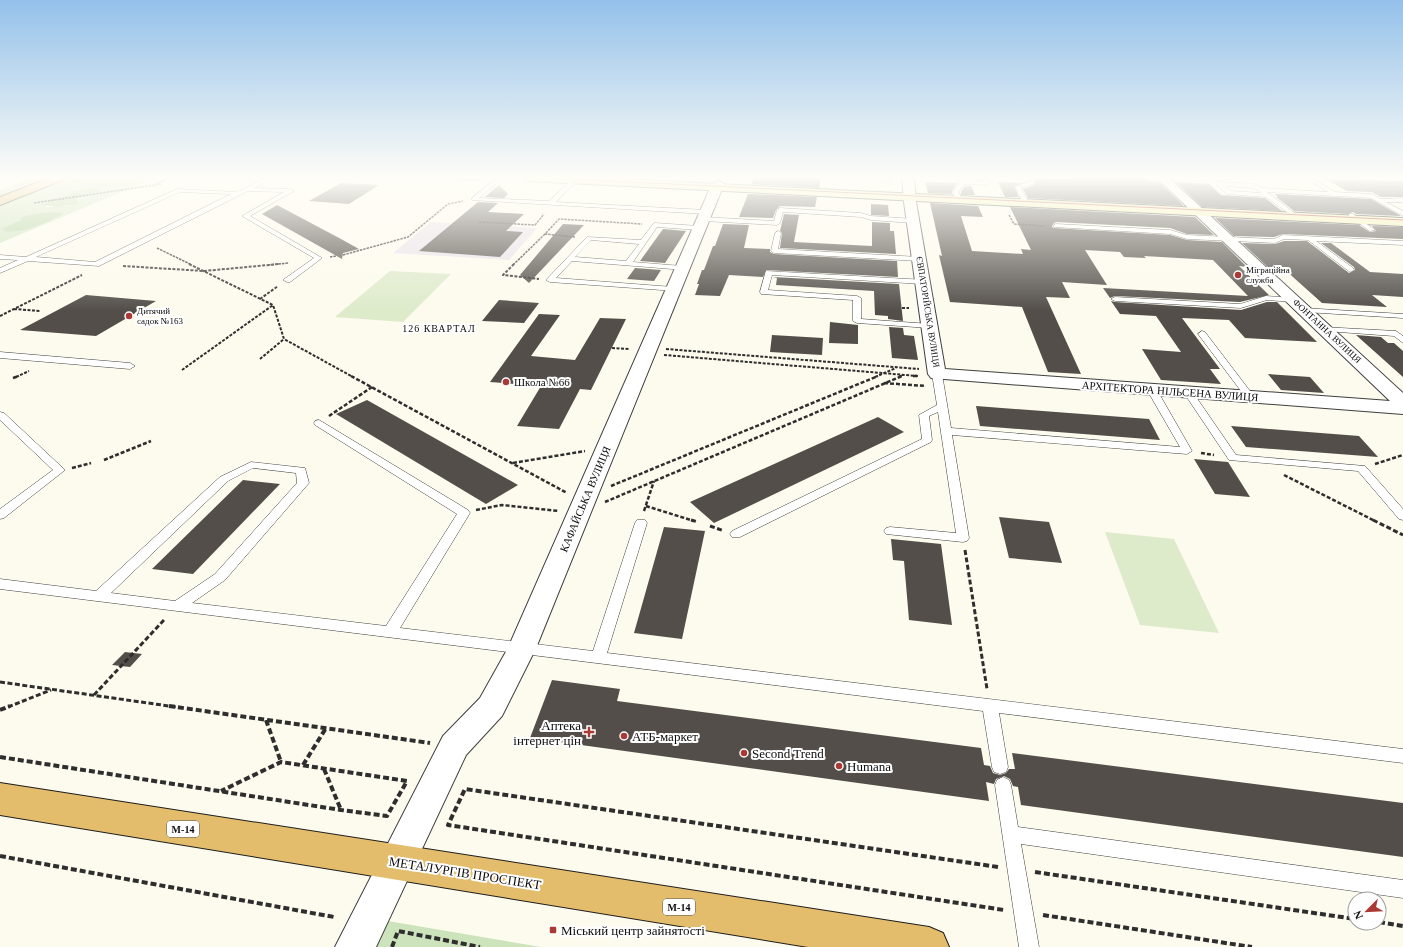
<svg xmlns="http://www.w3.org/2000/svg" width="1403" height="947" font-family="Georgia,serif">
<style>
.industrial{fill:#e9e1e9}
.green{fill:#cce3bb;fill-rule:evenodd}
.forest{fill:#b0d19c}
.pitch{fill:#deebcb}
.building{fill:#534e49}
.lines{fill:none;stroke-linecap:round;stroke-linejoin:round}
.service-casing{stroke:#3f3f3f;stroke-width:1}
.minor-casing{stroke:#3f3f3f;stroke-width:2}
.secondary-casing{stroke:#2e2e2e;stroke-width:2}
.trunk-casing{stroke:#1d1d1d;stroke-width:2}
.path-far4{stroke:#2e2e2e;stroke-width:1.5;stroke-dasharray:2.5 1;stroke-linecap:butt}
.path-far3{stroke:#2e2e2e;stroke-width:2;stroke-dasharray:3 1.5;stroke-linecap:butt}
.path-far2{stroke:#2e2e2e;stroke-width:2.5;stroke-dasharray:4 2;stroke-linecap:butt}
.path-far1{stroke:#2e2e2e;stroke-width:3;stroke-dasharray:5 2.5;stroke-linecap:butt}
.path{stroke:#2e2e2e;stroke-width:4;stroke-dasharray:6 3;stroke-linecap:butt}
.service{fill:#fff;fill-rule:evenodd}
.minor{fill:#fff;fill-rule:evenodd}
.secondary{fill:#f5f2b0;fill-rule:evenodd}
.trunk{fill:#e4bd6c;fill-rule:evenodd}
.tram{stroke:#aa3936;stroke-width:1}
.poi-dot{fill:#aa3936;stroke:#fff;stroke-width:1.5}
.labels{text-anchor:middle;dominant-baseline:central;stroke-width:4;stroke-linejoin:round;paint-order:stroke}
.far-poi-label{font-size:9px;fill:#0c0c0c;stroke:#fff;text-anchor:start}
.far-street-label{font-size:9px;fill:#0c0c0c;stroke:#fff}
.far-neighbourhood-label{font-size:10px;letter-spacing:1px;fill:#0c0c0c;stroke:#fff}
.shield{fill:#fff;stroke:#555;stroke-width:1}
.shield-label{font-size:10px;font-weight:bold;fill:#0c0c0c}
.poi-label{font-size:11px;fill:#0c0c0c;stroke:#fff;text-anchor:start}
.street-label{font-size:11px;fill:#0c0c0c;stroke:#fff}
.near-poi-label{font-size:13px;fill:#0c0c0c;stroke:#fff;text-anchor:start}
.near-street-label{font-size:13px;fill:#0c0c0c;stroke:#fff}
</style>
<rect width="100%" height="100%" fill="#fdfbed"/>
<path class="industrial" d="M759,178H891V184Z
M431,222L537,228L509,260L393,253Z"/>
<path class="green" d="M32,178H49L0,197V190Z
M69,178H87L81,181H139V178H155L0,243V205ZM97,192L77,198L76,199L79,201L67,206L45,207L56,198L69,194ZM21,218H56L17,231L11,225L21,220Z
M376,919L541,947H363Z"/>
<path class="forest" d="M87,178H139L138,182C122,188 95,188 79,184L81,181Z
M94,188L101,189L97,192L77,198L76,199L79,202L77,204L57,207L44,205L50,200L67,195L73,191Z
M50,212L63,213V214C46,223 24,234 3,231L4,228L21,220V218L24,216Z"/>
<path class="pitch" d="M390,271L451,274L403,322L335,317Z
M1105,532L1174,539L1219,633L1140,625Z"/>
<path class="building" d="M754,178H821L819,188L751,184Z
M1032,178L1070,179L1069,178H1145L1149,181L1159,182L1184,206L1028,198L1023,189L1034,185L1035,183Z
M1325,179L1403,181V197H1381L1372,192L1347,191Z
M925,182L957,183L952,191V194L928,193Z
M998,182L1022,183L1014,186L1019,197H1005Z
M1176,182L1209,184L1221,195L1265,198L1282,211L1202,207Z
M341,183L379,185L349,204L309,201Z
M499,185L508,194L504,198L485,197Z
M965,186H971L975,195H961V192Z
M748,194L817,197L815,207L780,206L776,210L773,218L739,217Z
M1275,194L1371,199L1401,216L1356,214L1353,212L1348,214L1294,211L1276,197H1278Z
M478,202L498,203L488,212L524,214L506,231L523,232L500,257L419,251Z
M930,203L978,206L983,217L961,216L972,251L1023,254L1021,249L1031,250L1010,207L1195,217L1214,235L1187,234L1170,228L1056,222L1053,224L1052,227L1054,228L1170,235L1187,240L1222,242L1247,267L1239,266L1269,295L1240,302L1115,296L1110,298L1103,288L1248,296L1213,260L1144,256L1146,258L1124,257L1120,252L1085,250L1107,285L1062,282L1070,298L1046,297L1081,374L1048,372L1022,307L950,302L939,255L942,256Z
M871,204L888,205L889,216L871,215Z
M277,205L341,239L359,249L343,253L342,259L262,214Z
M784,214L799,215L794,242L872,246V222L890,223V231H894L896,254L780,248L782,233L780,231Z
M1215,218L1359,225L1370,232L1376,231L1372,226L1403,227V239L1283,234L1274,237L1234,236Z
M563,224L584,225L529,283L520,275Z
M723,224L749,225L744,248L770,249V252L774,254L897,261L898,277L766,270L763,277L729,275L720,296L695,295L699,284H697L702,270H704L713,246H715Z
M663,229L686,231L665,263L640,261Z
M1284,241H1307L1349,273L1355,270L1354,267L1321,243H1331L1370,272L1403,274V297L1372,295L1387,307L1322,303L1284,269L1269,268L1242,243L1275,244Z
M635,268L661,270L654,281L627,279Z
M773,277L899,284L903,321L888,319V316L875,315L874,291L776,285L777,278Z
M86,295L156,301L96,336L20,330Z
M499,300L539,303L524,323L482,321Z
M1111,301L1115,302L1241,310L1267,302H1277L1317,342L1245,338L1229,320L1182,318L1220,369H1210L1221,384L1161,380L1142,349L1181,352L1156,316L1120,314Z
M539,314L560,315L531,356L575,360L600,318L626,319L591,390L580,389L559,429L517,426L541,386L490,382Z
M830,322L858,325V344L829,343Z
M889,327L903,328L904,335L914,336L918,360L892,358Z
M772,335L823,338L822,355L770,352Z
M1356,335L1381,337L1388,343H1394L1403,351V377Z
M1268,374L1310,377L1324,393L1281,390Z
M367,400L518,485L486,504L336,414Z
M976,406L1149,419L1160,440L980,426Z
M878,417L904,432L714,523L690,502Z
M1231,426L1359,436L1378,457L1246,447Z
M1194,459L1228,462L1250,497L1215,494Z
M243,480L280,484L193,574L152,569Z
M999,517L1049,522L1062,563L1009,558Z
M664,527L705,531L682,639L634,633Z
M891,539L941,544L952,625L909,620L904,561L893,560Z
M125,652L142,654L130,667L112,665Z
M552,680L620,689L617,701L981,748L984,765L990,766L993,773L1000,775L1006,773L1009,769H1015L1012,753L1403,803V857L1021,805L1018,787L1013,786L1010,779L1004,776L996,779L994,784L986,782L989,801L530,738Z"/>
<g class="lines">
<defs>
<path id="service" d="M265,178H272L254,188L291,189L294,191L250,216L322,258L290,282H287L283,280L314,258L242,216L284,192L248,191L99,266L28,261L0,273V268L18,260L0,259V255L26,257L177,189L237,192ZM180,192L231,194L95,262L36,257Z
M497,178H503L479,198L549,201L573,178H579L556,202L706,210L709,212L706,214L472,200V198Z
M962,178H968L966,180L988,181L991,183L988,185L964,184L959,192L961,199L958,201L955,199L953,192Z
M1305,178H1312L1335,192L1372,194L1381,199L1403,198V202H1386L1403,211V216L1371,198L1267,192L1297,215L1298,216L1295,218L1266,197L1227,194L1216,184L1219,182L1255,184L1262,188L1328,192ZM1225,186L1254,188L1261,193L1231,191Z
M1031,181L1033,182V184L1021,188L1029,203L1024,204L1015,187Z
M780,208L861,213L871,216L913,219L916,221L913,223L871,220L861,217L783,212L780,223L777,225L703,221L700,219L703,217L774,221L777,210Z
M1349,214H1353L1375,230L1370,231L1349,216Z
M655,223L699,226L702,228L699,230L657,227L633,262L682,266L686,268L685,270L572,261L556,278L673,287H676V291L550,282L546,280L587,237L641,240L653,224ZM591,240L639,244L626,261L575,257Z
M1056,224L1170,230L1187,235L1274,239L1283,235L1403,241V245L1316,241L1353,268L1354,270L1350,272L1308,240L1284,239L1275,243L1187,239L1170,234L1054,227V225Z
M778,231L781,233L778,249L919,257L923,259L919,261L774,253L771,251L775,233Z
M766,271L926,280V284H923L772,275L768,290L857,296L861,298V319L930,324L934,326L930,328L857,323L853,321V300L761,294L760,292Z
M1266,296L1293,298L1297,300L1293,302L1267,300L1241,308L1115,301L1111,299L1115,297L1240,304Z
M1302,308L1403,314V318L1305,312L1301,310Z
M1322,327L1396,331L1403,336V343L1394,336L1325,331L1321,329Z
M1202,331L1205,332L1253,395L1255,397L1253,399H1247L1198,334Z
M0,352L130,363L135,366L130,369L0,358Z
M937,371L942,374L951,428L1180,447L1147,390L1152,387L1157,390L1192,451L1187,454L952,435L969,538L967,541L963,542L886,534L884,531L886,528L890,527L956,533L938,412L929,416L932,440L931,442L740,537H732L730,534L732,531L922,439L919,415L937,405L932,374Z
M1189,390L1192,391L1236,455L1365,466L1403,509V520L1399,519L1358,471L1229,460L1184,393Z
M0,412L4,413L65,470L4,518L0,519V509L53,470L0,420Z
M319,420L468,510L470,513L400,628L593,651L635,523L637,520H645L647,523L607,653L1403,749V763L999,713L1008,767L1006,772L1000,774L994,772L992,767L983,711L0,589V579L96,591L220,477L251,462L305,468L309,483L225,580L192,603L386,626L457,514L315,425L314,423L315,421ZM253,468L296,473L297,483L215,574L175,601L111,593L228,481Z
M1003,777L1009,780L1011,785L1018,827L1403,880V898L1021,844L1039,947H1019L995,785L997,780Z"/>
<path id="minor" d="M902,178H914L916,202L945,369L1390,401L1157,178H1169L1403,393V414L931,378L928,374L904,202Z
M718,181L724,184L536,648L502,716L466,755L376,947H335L443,736L480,698L508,648L712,184Z"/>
<path id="secondary" d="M524,178H596L1403,218V226L529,181Z"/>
<path id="trunk" d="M49,178H64L63,180L0,205V197Z
M0,783L929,927L943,933L949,947H808L0,815Z"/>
</defs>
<use href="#service" class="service-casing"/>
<use href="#minor" class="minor-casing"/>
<use href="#secondary" class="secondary-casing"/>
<use href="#trunk" class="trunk-casing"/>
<path class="path-far4" d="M435,178L477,180
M73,182L83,178
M156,184L169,178
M34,203L162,184
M1009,215L1014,224L1044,226
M479,222L535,225L544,214
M575,237L545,234L559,219L642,224
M157,248L192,265
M343,255L408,237L448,204L463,201
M330,257L336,256
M268,265L289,263
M513,265L545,234"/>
<path class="path-far3" d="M189,264L273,305L284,339L353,377
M514,264L503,275L539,279
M123,266L204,271L279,264
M260,299L278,286
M902,308H909
M14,309L40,311
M0,316L82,275
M612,348L629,349
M666,349L919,369
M664,355L918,376
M260,359L284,339
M182,370L273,305
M16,377L29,371
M875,377L896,368
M899,377L903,375"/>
<path class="path-far2" d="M351,376L567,493
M913,376H918
M13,378L19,376
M884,383L926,386
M329,416L372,387
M1201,453L1214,455
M104,460L151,441
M513,463L585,451
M1375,464L1403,455
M72,468L91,463
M1284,475L1375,521
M611,486L878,376
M605,502L902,376
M646,506L694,521
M476,510L502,505L559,511
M644,511L654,481"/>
<path class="path-far1" d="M691,520L698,522
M1373,520L1403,535
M710,526L724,531
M965,550L987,689
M0,682L176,707
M94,695L164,620
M8,707L51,690"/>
<path class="path" d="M169,706L430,743
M0,710L10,706
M266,720L281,762
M0,757L341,810L387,816L407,781L281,762L221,791
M303,765L326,728
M324,769L341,810
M0,856L334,917
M998,867L465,789L448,825L1004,910
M1035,872L1355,919
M1043,915L1252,947
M1379,922L1403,926
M392,947L398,931L480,947"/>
<use href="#service" class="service"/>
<use href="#minor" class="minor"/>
<use href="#secondary" class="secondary"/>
<use href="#trunk" class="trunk"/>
<path class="tram" d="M551,178L1403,220
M0,179L3,178"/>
</g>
<linearGradient id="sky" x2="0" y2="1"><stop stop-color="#94c1ea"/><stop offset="0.57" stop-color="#fefdf7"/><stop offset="1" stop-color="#fefdf7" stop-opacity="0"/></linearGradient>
<rect width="1403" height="311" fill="url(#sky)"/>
<g class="poi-dot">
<circle cx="1238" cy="275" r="4"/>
<circle cx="129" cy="316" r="4"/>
<circle cx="506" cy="382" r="4"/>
<path d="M587 726h4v4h4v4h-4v4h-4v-4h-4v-4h4z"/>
<circle cx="624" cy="736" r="4"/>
<circle cx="744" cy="753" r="4"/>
<circle cx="839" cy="766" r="4"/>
<rect x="549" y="926" width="8" height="8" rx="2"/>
</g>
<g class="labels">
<g class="far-poi-label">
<text x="1246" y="270">Міграційна<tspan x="1246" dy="10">служба</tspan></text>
<text x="137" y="311">Дитячий<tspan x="137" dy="10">садок №163</tspan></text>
</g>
<g class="far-street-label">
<text transform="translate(928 312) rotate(81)">ЄВПАТОРІЙСЬКА ВУЛИЦЯ</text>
<text transform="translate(1327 331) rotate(43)">ФОНТАННА ВУЛИЦЯ</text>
</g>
<g class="far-neighbourhood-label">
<text x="439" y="328">126 КВАРТАЛ</text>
</g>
<g class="shield">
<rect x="167" y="821" width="32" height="16" rx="3"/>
<rect x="663" y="899" width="32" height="16" rx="3"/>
</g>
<g class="shield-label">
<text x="183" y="829">М-14</text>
<text x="679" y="907">М-14</text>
</g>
<g class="poi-label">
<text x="514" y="382">Школа №66</text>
</g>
<g class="street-label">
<text transform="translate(1170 391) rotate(4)">АРХІТЕКТОРА НІЛЬСЕНА ВУЛИЦЯ</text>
<text transform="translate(585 499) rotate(-67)">КАФАЙСЬКА ВУЛИЦЯ</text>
</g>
<g class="near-poi-label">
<text x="581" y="725" text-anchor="end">Аптека<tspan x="581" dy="15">інтернет цін</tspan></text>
<text x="632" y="736">АТБ-маркет</text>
<text x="752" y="753">Second Trend</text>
<text x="847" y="766">Humana</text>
<text x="561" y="930">Міський центр зайнятості</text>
</g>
<g class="near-street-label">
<text transform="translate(465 873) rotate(9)">МЕТАЛУРГІВ ПРОСПЕКТ</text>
</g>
</g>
<g transform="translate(1367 911) rotate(246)"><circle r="19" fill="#ffffff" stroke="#9e9e9e"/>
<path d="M0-3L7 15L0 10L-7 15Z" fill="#aa3936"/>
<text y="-6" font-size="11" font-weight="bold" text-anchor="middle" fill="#0c0c0c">N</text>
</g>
</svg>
